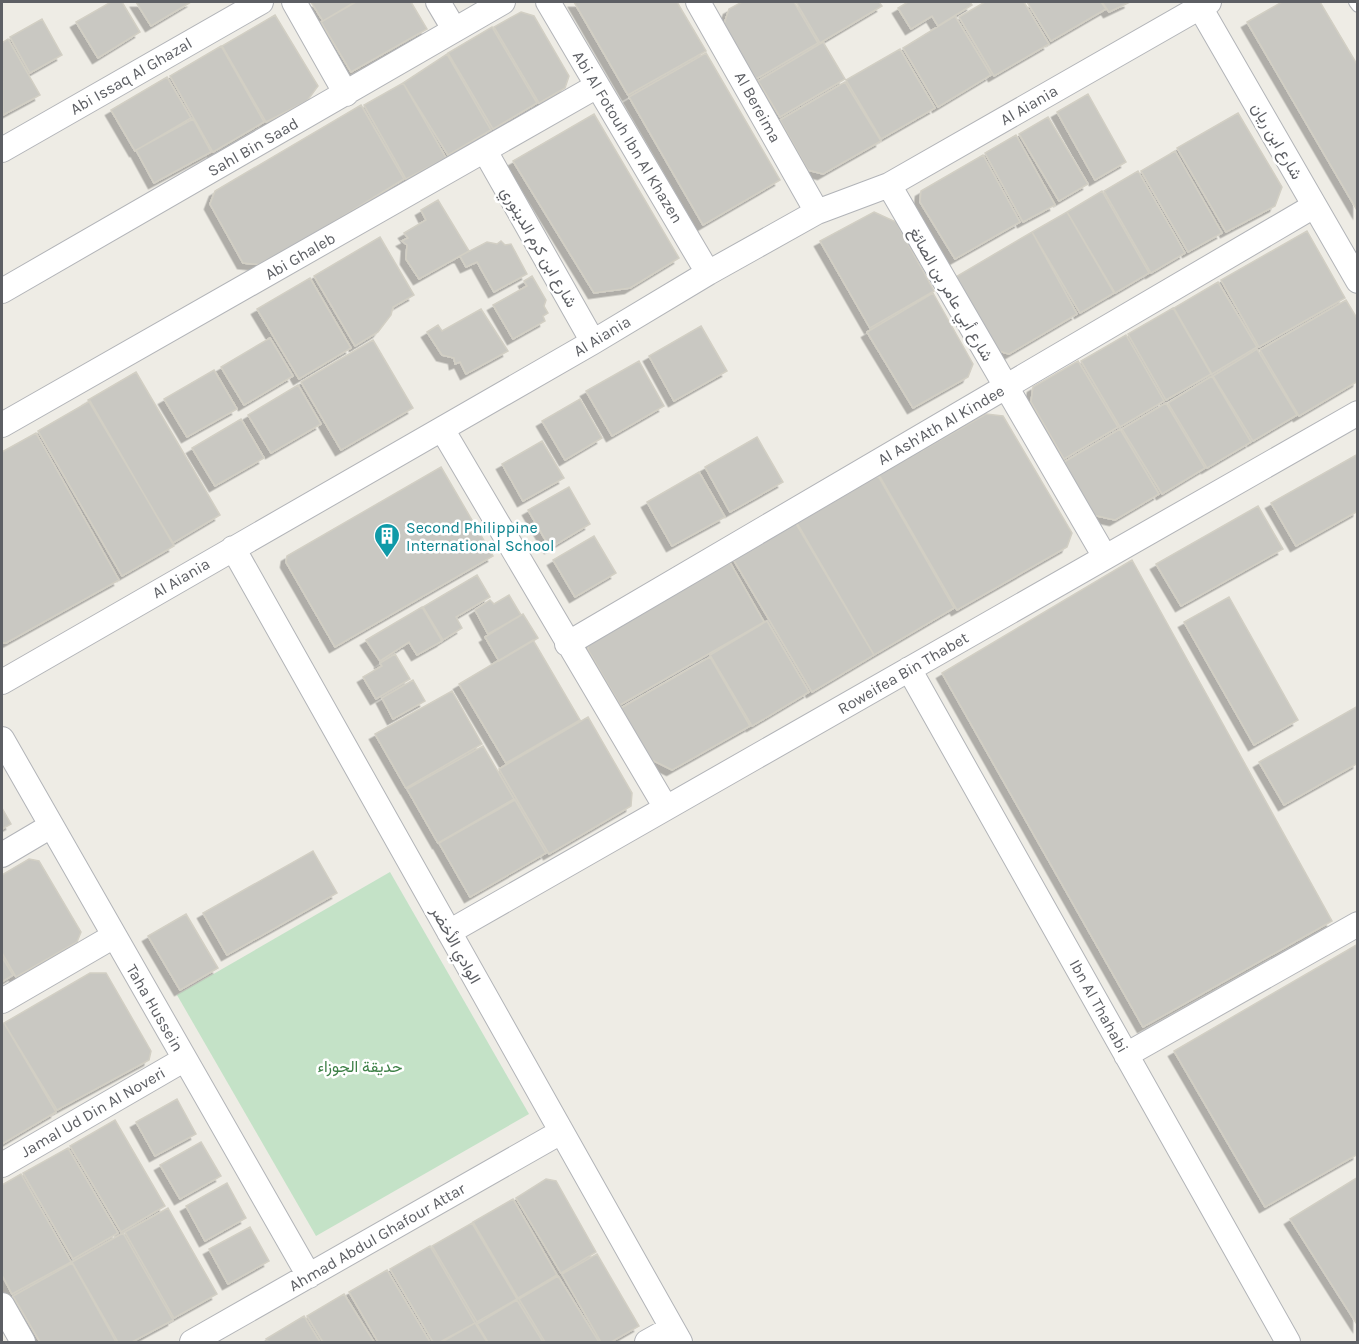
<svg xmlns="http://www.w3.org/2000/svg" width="1359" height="1344" font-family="Karla,Vazirmatn,sans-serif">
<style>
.green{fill:#c4e2c7}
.building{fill:#c9c8c2;stroke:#d2cfc4;stroke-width:1.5;filter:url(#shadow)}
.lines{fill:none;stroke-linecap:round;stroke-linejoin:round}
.lane-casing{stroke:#b2b4b8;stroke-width:14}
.street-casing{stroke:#b2b4b8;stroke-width:26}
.lane{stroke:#fff;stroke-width:12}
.street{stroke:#fff;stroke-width:24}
.labels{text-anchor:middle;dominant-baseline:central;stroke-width:5;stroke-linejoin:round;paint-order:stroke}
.street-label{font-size:16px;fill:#5d5f64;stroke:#fff}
.culture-label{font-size:16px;fill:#0d838f;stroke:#fff;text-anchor:start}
.park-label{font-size:16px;fill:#3f8148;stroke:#fff}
</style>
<defs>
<filter id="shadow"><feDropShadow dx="-5.5" dy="5.5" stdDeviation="0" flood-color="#0004"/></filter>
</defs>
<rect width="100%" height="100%" fill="#eeece5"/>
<path class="green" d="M390,872L529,1114L316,1236L177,995Z"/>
<path class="building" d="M111,2H122L140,32L98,58L76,22Z
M136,2H191L151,26Z
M311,2H355L323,21Z
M356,2H411L427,29L351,72L321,22Z
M574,2H677L706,51L628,95Z
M742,2H794L818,43L756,79L724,24L729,9Z
M796,2H879L882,6L820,43Z
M908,2H970L972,5L938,26L932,16L911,29L898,8Z
M985,2H1024L1049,44L994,76L959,17Z
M1027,2H1101L1106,9L1051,41Z
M1102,2H1130L1109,12Z
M1282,2H1320L1358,66V212L1247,22Z
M521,12L534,16L569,76L565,88L539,103L494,27Z
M275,15L318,86L307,101L266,122L222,46Z
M955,16L991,75L938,107L903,48Z
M42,19L62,55L30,73L10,37Z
M492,27L537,103L493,129L448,53Z
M8,39L40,95L3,115L2,43Z
M823,42L845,79L780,117L758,81Z
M221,46L264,122L213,152L170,76Z
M900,49L935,108L881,139L846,80Z
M706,53L780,180L703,225L629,97Z
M447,54L491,130L448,155L403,83Z
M167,77L191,118L135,151L111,110Z
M845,82L881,141L823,174L808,170L780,120Z
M403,83L446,158L406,179L364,105Z
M1088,94L1126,162L1095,180L1057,112Z
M361,105L404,179L263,265L243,263L210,204L215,191Z
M1238,113L1282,187L1275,206L1226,232L1177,148Z
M594,114L679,258L630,288L594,293L513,161Z
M1048,117L1088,184L1059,201L1019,134Z
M193,119L211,152L154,183L136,150Z
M1016,135L1055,205L1023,222L985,153Z
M1175,151L1222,233L1188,252L1141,171Z
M983,155L1020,222L955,259L920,202L921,191Z
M1138,171L1185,253L1151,273L1104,191Z
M1102,191L1149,273L1115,293L1067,212Z
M438,200L469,251L419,279L406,259L407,245L402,241L408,238L404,233L426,220L421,210Z
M874,212L896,222L934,291L870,328L820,241Z
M1067,212L1114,293L1080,313L1032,232Z
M1307,231L1345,298L1259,347L1221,280Z
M1032,232L1077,314L1009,354L995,350L954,278Z
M380,237L414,295L393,307L391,315L378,332L355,346L314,276Z
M501,241L505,245L511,244L527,274L494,292L477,262L466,267L460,256L487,242L497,244Z
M532,276L546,300L544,306L548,313L543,316L545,321L513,339L493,305L527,286L524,281Z
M310,278L351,348L299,379L257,309Z
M1218,282L1257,347L1212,374L1174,308Z
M933,293L973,364L968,377L913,408L867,332Z
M1346,300L1358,320V381L1299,416L1260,350Z
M1173,308L1211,374L1166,400L1128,334Z
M481,309L508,351L466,374L460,362L455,364L454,358L442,355L427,332L438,325L442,331Z
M701,326L727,371L674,401L649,356Z
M1126,335L1164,401L1120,427L1081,361Z
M270,338L293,376L244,405L221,367Z
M373,340L413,408L341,450L301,382Z
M1257,349L1297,415L1253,441L1213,376Z
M639,361L664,406L612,436L586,391Z
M1078,361L1118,427L1064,459L1031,402L1033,387Z
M214,370L237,409L187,437L164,399Z
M136,372L220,515L173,543L88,400Z
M1212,376L1251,442L1207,468L1168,403Z
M298,385L321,424L271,453L248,415Z
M580,399L602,438L565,460L542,421Z
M90,401L174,546L122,576L38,431Z
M1166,403L1205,468L1162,494L1122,429Z
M986,414L1003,416L1072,533L1067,547L957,610L879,475Z
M241,419L264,458L215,486L192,448Z
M1120,429L1159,494L1115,520L1093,515L1064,462Z
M36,433L119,580L6,643H2V452Z
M757,437L783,482L730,512L705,467Z
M542,441L564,478L523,501L502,464Z
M1358,454V511L1296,546L1271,503Z
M441,467L493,556L335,647L286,562L287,556Z
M699,472L725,517L672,546L647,502Z
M878,476L954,608L874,655L797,523Z
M569,487L590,524L550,548L528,510Z
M1258,506L1283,549L1181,606L1156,564Z
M795,522L874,655L812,692L733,559Z
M594,536L616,573L575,597L553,560Z
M728,559L764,622L620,705L588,650L589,640Z
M1132,560L1332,921L1143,1027L942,673Z
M477,575L490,597L456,617L462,628L443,640L423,607Z
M509,595L521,615L488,634L475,610L490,600L494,604Z
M1229,597L1298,720L1254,745L1184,622Z
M422,607L442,641L417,655L409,642L380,661L366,640Z
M523,614L538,638L499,661L485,637Z
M767,621L809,692L752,726L710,655Z
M533,640L580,720L506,763L459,684Z
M395,654L410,679L376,699L363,677L382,666L380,663Z
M710,657L750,726L672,770L650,759L621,708Z
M413,680L425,701L393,719L382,698Z
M452,691L482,744L406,788L375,734Z
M1358,706V763L1284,805L1259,762Z
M588,717L632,793L631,806L549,854L499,769Z
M483,746L514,799L438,843L407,789Z
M515,800L546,853L470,897L439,843Z
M2,808L11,824L2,829Z
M313,851L337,893L227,955L203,913Z
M29,859L39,861L81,932L77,942L16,977L2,953V875Z
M186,914L218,968L180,990L148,936Z
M1358,944V1154L1265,1207L1174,1051Z
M2,957L13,975L2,982Z
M90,973H106L151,1051L149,1060L57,1110L4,1023Z
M4,1023L56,1112L2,1144V1024Z
M177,1099L196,1134L155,1156L136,1122Z
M115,1120L165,1206L121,1232L70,1146Z
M201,1142L221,1176L180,1199L160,1165Z
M68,1148L118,1233L73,1259L23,1173Z
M21,1174L71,1262L12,1294L2,1275V1185Z
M1358,1177V1326L1290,1219Z
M546,1179L556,1181L596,1252L561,1273L516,1198Z
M227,1183L246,1218L205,1241L186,1206Z
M513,1199L557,1275L518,1298L473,1222Z
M168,1208L217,1294L174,1318L125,1232Z
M472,1223L517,1299L477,1322L432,1246Z
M250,1227L269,1261L228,1284L209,1249Z
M123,1233L173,1320L132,1342H118L72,1262Z
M430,1246L475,1323L440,1342H433L390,1269Z
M597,1254L639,1326L611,1342H601L562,1274Z
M72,1263L116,1342H40L13,1296Z
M387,1270L430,1342H378L349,1292Z
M558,1276L599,1342H545L519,1299Z
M344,1294L374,1342H323L307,1316Z
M517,1300L543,1342H488L477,1324Z
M304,1316L320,1342H269L266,1339Z
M475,1323L487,1342H442Z"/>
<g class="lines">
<defs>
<path id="lane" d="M1355,2L1358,6"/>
<path id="street" d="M294,2L346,94
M438,2L454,29
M548,2L708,273
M698,2L817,212
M1197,2L1358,281
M2,150L261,2
M485,151L593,342
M889,185L1105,557
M2,291L503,2
M2,425L597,86
M442,429L666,808
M233,548L680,1342
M567,644L1314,206
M909,669L1288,1342
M2,682L593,342L708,273L817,212L889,185L1209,2
M2,739L309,1276
M2,855L51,826
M449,932L1358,413
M2,1001L114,936
M1126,1055L1358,924
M2,1165L185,1059
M2,1305L23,1342
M192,1342L561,1132
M647,1342L672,1328"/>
</defs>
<use href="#lane" class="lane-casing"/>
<use href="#street" class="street-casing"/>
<use href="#lane" class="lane"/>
<use href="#street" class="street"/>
</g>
<defs>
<symbol id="building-pin" viewBox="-11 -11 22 30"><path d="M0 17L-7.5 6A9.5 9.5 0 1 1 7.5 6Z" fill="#0f9aa8" stroke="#fff"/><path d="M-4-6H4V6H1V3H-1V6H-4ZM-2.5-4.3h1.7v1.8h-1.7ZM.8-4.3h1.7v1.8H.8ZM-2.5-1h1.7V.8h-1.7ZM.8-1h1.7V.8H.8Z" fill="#fff"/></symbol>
</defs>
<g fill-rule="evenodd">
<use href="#building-pin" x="372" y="521" width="30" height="40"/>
</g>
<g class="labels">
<g class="street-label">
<text transform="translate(131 76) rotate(-30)">Abi Issaq Al Ghazal</text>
<text transform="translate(1029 105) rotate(-30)">Al Aiania</text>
<text transform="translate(758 107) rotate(61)">Al Bereima</text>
<text transform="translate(628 137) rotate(59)">Abi Al Fotouh Ibn Al Khazen</text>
<text transform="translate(1277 141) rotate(60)">شارع ابن ريان</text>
<text transform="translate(253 147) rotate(-30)">Sahl Bin Saad</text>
<text transform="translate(539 247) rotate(60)">شارع ابن كرم الدينوري</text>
<text transform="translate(300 256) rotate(-30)">Abi Ghaleb</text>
<text transform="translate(951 294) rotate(60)">شارع أبي عامر بن الصائغ</text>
<text transform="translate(602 336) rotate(-31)">Al Aiania</text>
<text transform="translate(941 425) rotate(-30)">Al Ash'Ath Al Kindee</text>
<text transform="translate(181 578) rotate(-30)">Al Aiania</text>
<text transform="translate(903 673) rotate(-30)">Roweifea Bin Thabet</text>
<text transform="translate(456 945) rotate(61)">الوادي الأخضر</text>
<text transform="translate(1099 1006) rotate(61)">Ibn Al Thahabi</text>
<text transform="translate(155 1008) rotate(60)">Taha Hussein</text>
<text transform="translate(93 1112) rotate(-30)">Jamal Ud Din Al Noveri</text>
<text transform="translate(377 1237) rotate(-30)">Ahmad Abdul Ghafour Attar</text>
</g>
<g class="culture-label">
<text x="406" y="527">Second Philippine<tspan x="406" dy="18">International School</tspan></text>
</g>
<g class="park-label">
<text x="360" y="1066">حديقة الجوزاء</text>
</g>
</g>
<rect width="1359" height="1344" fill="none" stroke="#5d5f64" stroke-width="6"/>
</svg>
